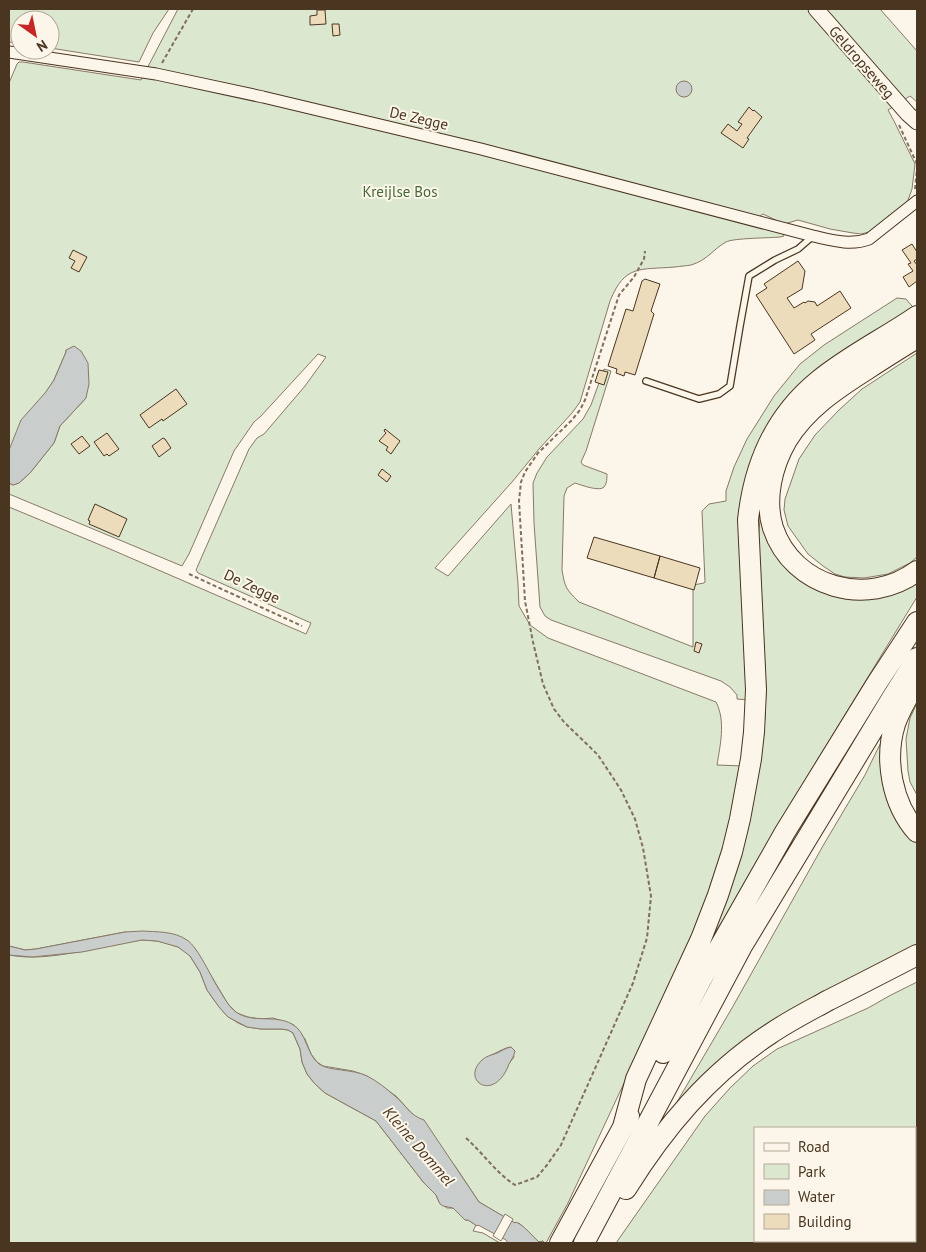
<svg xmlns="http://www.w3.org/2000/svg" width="926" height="1252" font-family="'PT Sans',sans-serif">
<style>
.green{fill:#dce7d0;stroke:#887966;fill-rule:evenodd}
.water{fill:#c9cecd;stroke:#887966}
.pier{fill:#fbf6e9;stroke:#887966}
.building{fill:#ecdcbc;stroke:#4a3520}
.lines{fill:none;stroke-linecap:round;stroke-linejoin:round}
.service-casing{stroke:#4a3520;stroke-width:8}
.minor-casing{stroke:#4a3520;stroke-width:13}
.secondary-casing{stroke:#4a3520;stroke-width:17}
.motorway-casing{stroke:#4a3520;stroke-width:22}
.path{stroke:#7f6f5c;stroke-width:2;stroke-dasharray:4 2.5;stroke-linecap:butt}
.service{stroke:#fbf6e9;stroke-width:5.5}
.minor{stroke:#fbf6e9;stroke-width:11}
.secondary{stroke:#fbf6e9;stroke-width:15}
.motorway{stroke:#fbf6e9;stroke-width:20}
.labels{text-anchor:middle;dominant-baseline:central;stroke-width:4;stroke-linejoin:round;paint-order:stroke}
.street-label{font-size:15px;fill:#4a3520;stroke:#fbf6e9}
.park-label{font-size:15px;fill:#436837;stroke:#fbf6e9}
.water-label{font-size:16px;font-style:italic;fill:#4a3520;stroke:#fbf6e9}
</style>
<rect width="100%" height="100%" fill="#fbf6e9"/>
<path class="green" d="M9,9H169L153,33L139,62L50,48V20H20V43L9,42Z
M178,9H880L917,51V102L910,96L888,110L894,121L915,164L912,189L907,203L878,227L869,232L861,234L853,233L830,229L798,220L784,224L763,214L748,224L783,233L784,236L780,237C771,238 733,238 726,242C713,249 708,260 691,265C686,266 681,266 675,267C640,270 625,264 610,301L580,402L572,413L539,449L512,482L435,568L448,576L511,504L518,584L519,606L530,625L548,638L716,702C726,721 720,746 717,765L743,766L736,802L714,880L689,944L568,1203L546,1243H544L543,1241L539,1242L519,1223L516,1224L479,1202L455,1166L415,1117L396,1096L367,1076L353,1071L323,1066L317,1062L311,1054L305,1039L294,1025L273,1018L261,1019L248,1017L237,1013L228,1004L195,949L125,932L36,949L25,950L9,946V507L110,549L306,634L311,623L198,573L196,570L249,449L257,438L264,434L305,386L326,357L318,354L261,416L254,422L234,451L189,554L182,566L9,494V483L13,485L19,483L30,473L54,443L60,426L86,398L66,350V352L54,380L9,450V83L17,64L19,62H23L141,80ZM511,1047L514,1057L507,1066L489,1056C497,1053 503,1048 511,1047Z
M897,298L906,299L917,312L756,465L749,700L737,699V695L730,687L721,681L551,620L545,616L540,607L534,523L533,483L537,473L547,457L583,419L591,405L604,369L611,371L586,451L581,462L583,465L607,474C607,477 607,484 604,487C600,492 581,485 575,483L567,488L564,496L562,570C565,588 566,589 579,602L693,647V585L704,583L705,582L702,511L709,504L726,501V491L734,467L747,439L774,396L800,364L824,345Z
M917,353V557L910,563L888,574L864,578L845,577L835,574L823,566L808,554L788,526L784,510L785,499L799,459L815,435L839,410L862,389Z
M767,508L813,583L917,579V597L816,762L756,862L723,920L699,957L752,788L765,718L766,687L758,541L761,509Z
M917,703V795L910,782L908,771L906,739L910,718Z
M887,730L917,836V950L790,1017L660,1131L732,1008L824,844L865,775Z
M142,940L157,941L169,944L178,947L186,952L190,956L200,972L207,990L214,1000L226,1015L238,1023L247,1027L261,1029H281L288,1030L293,1033L300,1049L302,1062L307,1074L315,1084L325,1093L376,1121L424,1183L436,1195L439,1202L447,1208H453L465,1220H468L476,1225L473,1231L483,1233L500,1243H9V955C51,963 99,945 142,940Z
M917,982V1243H616L705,1116L730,1088L753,1066L777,1049L868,1008L891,995ZM755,1128H915V1241H755Z"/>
<path class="water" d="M676 89a8 8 0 1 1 16 0a8 8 0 1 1-16 0Z
M74,346L81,351L88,363L89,384L86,398L60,426L54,443L30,473L19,483L13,485L9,483V450L21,420L45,393L54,380L66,352V350Z
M142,931C157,932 174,931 187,940C198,947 212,979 220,991C225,999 229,1007 236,1012C253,1024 274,1014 292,1024C307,1032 306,1054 319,1064C328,1071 354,1069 367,1076C377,1081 387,1089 395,1096C406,1105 409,1115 424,1120L479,1202L515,1223L516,1222C526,1227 531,1235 539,1242L543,1241L544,1243H508L506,1240L478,1225L477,1226L468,1220H465L453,1208L443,1206L440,1204L436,1195L424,1183L376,1121L325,1093L315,1084L307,1074L302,1062L300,1049L293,1033L288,1030L281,1029H261L247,1027L228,1017L219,1007L207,990L200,972L190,956L178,947L157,941L142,940L82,952L32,957L9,955V946L25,950L36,949L125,932Z
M511,1047L515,1051C514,1058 509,1062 507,1069C491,1102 461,1079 482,1060C486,1056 492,1055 497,1053C502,1051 505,1048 511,1047Z"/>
<path class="pier" d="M505,1214L513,1219L501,1241L493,1236Z"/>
<path class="building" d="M317,10H325L326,24L310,25V16L317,15Z
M332,24H339L340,35L333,36Z
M749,107L753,111L754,110L762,117L747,138L749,139L743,148L721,133L728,124L737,131L742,124L738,122Z
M912,244L917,252V259L914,261L917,265V281L909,287L903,277L913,271L908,264L911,263L902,250Z
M73,250L87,257L79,272L71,268L75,261L69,258Z
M798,261L805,271L802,289L787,298L794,308L804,302L805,303L808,301L815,302L817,306L840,291L851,308L811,334L815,340L794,354L756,295L767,288L764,284Z
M645,279L660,284L651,311L654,314L635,375L625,372L624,376L616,373L617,369L608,366L626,309L633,311L642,281Z
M599,370L608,372L604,385L595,382Z
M176,389L187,404L163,421L162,419L149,428L140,415Z
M385,429L400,441L391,454L386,450L388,447L379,441L386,433L384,431Z
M107,433L119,449L109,456L107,454L104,456L94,442Z
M82,436L90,446L79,454L71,444Z
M163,438L165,439L171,448L159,457L152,446Z
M382,469L391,476L387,482L378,475Z
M95,504L127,519L119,537L89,524L90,521L88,520Z
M594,537L660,556L654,578L587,558Z
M660,556L700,568L694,590L654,578Z
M696,642L702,644L699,653L694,651Z"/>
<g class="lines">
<defs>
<path id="service" d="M646,381L699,399L719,394L730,386L740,326L749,276L775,260L798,249L813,236"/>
<path id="minor" d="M9,52L156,74L263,97L481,149L813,236C831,240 850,246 869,239L917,201"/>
<path id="secondary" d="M816,9L908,114L917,122"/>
<path id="motorway" d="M917,338C900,348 883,359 866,370C836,389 806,409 787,440C772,466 764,499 773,528C793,588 868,608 917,571
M914,686C907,698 900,710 895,724C884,760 892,804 917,832
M663,1053L702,978L785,832L877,683L917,622
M623,1127L636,1079L701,939L718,895L732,852L740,819L751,759L754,732L756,690L748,520C754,464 774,417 818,381C848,356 885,338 917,316
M626,1189C664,1128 709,1074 770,1034C789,1021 809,1011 829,1000C859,985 888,970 917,955
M560,1243L629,1116
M584,1243L742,946L892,698L917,658"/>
</defs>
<use href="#service" class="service-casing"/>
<use href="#minor" class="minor-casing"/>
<use href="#secondary" class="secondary-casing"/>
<use href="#motorway" class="motorway-casing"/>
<path class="path" d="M162,63L193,9
M899,125L917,164
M915,189L917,169
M189,574L302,626
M466,1138C483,1153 496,1173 515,1185L537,1177L547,1165L561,1145L633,983L647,938L651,896L643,848L635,819L621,790L598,755L564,722L554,709L543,684L533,642L525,601L519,501L521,482L525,472L538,453L571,421L580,410L585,400L619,295L634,277L644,259L645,251"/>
<use href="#service" class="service"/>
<use href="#minor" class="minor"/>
<use href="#secondary" class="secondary"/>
<use href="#motorway" class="motorway"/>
</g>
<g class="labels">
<g class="street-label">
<text transform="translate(862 62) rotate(49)">Geldropseweg</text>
<text transform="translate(419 118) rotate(13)">De Zegge</text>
<text transform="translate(252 586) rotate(25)">De Zegge</text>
</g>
<g class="park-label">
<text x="400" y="191">Kreijlse Bos</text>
</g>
<g class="water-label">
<text transform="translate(419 1146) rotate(49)">Kleine Dommel</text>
</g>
</g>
<rect width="926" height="1252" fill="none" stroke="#4a3520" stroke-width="20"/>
<rect x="754" y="1127" width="162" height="115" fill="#fbf6e9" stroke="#b4a999"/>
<rect x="764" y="1143" width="25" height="8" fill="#fbf6e9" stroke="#b4a999"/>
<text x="798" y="1152" font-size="15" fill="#4a3520">Road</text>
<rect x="764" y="1164" width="25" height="15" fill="#dce7d0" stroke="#b4a999"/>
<text x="798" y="1177" font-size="15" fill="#4a3520">Park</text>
<rect x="764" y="1190" width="25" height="15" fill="#c9cecd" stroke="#b4a999"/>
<text x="798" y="1202" font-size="15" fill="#4a3520">Water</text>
<rect x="764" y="1214" width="25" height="15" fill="#ecdcbc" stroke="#b4a999"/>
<text x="798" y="1227" font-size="15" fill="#4a3520">Building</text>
<g transform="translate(35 35) rotate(147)"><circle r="24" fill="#fbf6e9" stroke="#b4a999"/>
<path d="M0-4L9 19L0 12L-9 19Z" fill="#c62828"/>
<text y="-8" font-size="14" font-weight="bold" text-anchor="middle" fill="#4a3520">N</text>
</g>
</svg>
